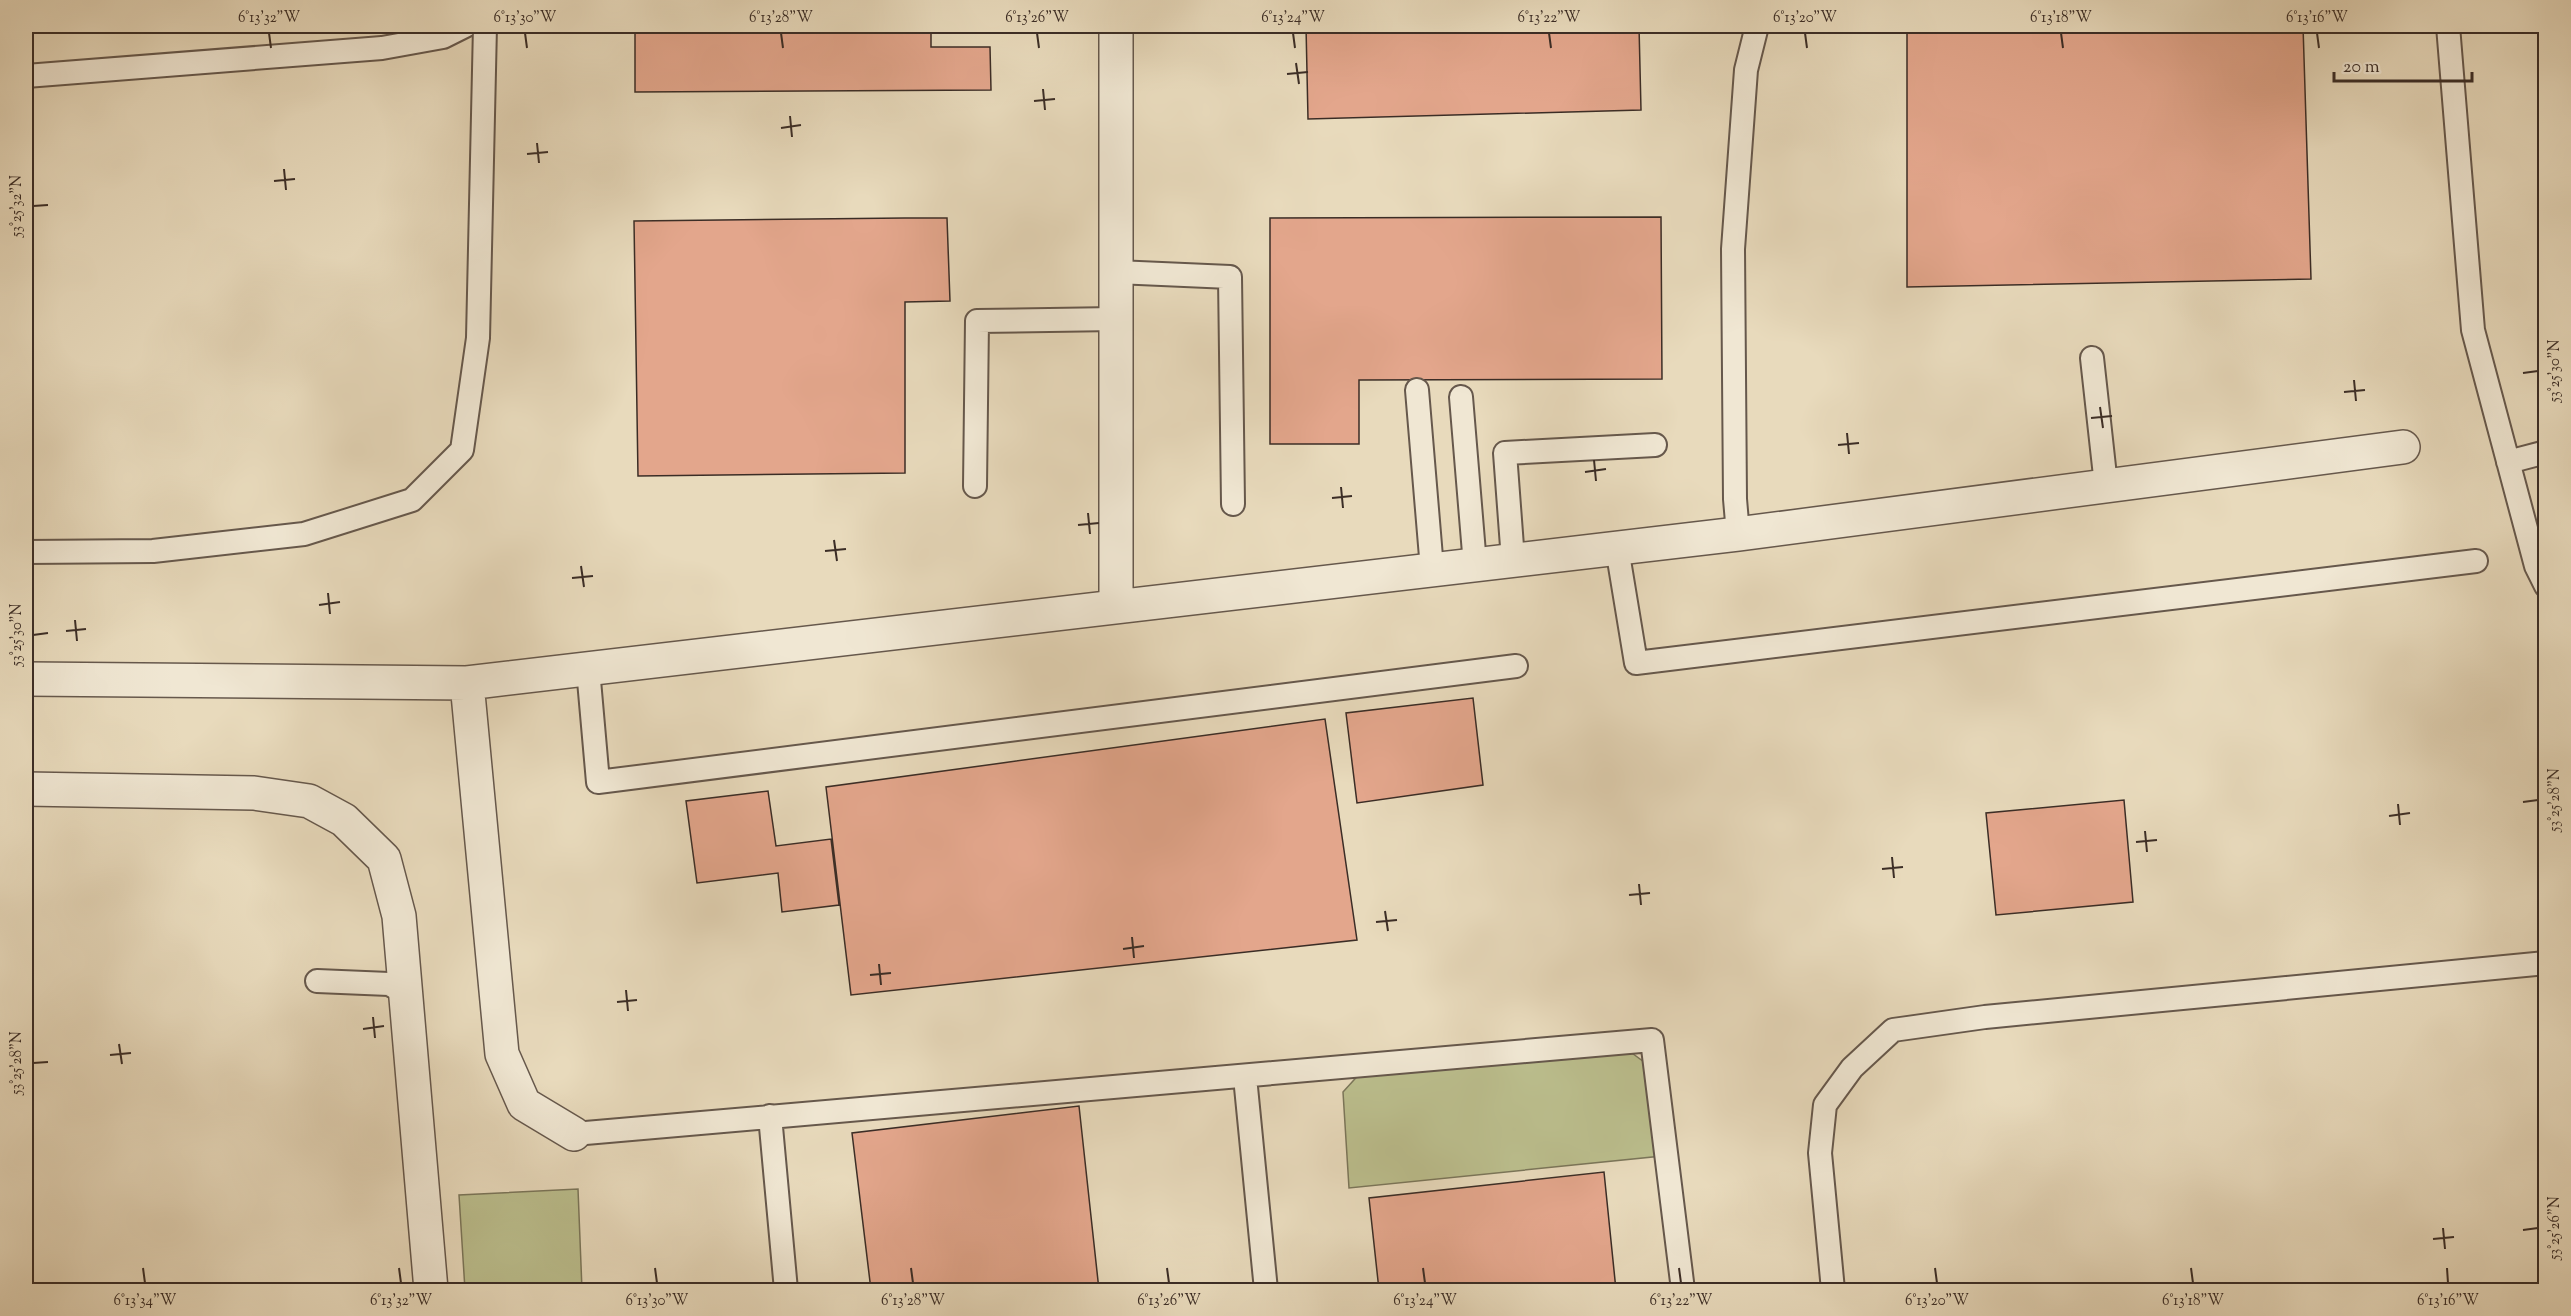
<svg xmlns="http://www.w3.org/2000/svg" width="2571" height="1316" font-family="'Sorts Mill Goudy',serif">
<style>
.green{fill:#bbbe8d;stroke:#7b765a;stroke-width:1.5}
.building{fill:#e3a68c;stroke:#3b2d26;stroke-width:1.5}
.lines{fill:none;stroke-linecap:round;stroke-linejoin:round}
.lane-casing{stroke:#66584c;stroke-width:26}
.street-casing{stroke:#66584c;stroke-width:36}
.lane{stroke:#f0e7d3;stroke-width:22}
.street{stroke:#f0e7d3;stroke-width:33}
.ticks{fill:none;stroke:#3b2d26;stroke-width:2}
.neatline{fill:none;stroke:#3b2d26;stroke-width:2}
.ticks-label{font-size:15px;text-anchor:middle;fill:#3b2d26}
</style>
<rect width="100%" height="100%" fill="#e8dabc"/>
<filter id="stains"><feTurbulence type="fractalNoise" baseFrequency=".00333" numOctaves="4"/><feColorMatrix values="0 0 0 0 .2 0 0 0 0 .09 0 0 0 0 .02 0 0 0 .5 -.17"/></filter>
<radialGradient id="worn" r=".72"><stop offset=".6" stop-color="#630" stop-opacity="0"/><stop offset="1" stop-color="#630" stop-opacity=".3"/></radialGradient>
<path class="green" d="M1625,1048L1644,1062L1662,1156L1349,1188L1343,1092L1363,1070Z
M578,1189L582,1290H465L459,1195Z"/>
<path class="building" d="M635,26H931V47H990L991,90L635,92Z
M1306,26H1639L1641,110L1308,119Z
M1907,26H2303L2311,279L1907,287Z
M1661,217L1662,379L1359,380V444H1270V218Z
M905,218H947L950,301L905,302V473L638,476L634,221Z
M1473,698L1483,785L1357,803L1346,713Z
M1325,719L1357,940L851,995L826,787Z
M768,791L776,846L831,839L839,905L782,912L778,873L697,883L686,801Z
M2124,800L2133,902L1996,915L1986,813Z
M1079,1106L1099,1290H871L852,1133Z
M1604,1172L1616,1290H1379L1369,1198Z"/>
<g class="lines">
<defs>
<path id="lane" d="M2448,26L2473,330L2536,566L2546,586
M26,76L382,48L443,37L465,26
M1116,272L1230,277L1233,504
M2092,358L2106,485
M1417,390L1432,569
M1461,397L1475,565
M2508,462L2546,452
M975,486L977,321L1116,319
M1738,534L1735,499L1733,249L1746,70L1757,26
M1617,548L1636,663L2476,561
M26,552L153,551L304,534L412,500L462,450L478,338L485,26
M1513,560L1505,453L1655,445
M588,669L598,782L1516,666
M317,981L389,984L405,993
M1245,1077L1266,1290
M770,1116L786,1290
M574,1134L1652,1040L1683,1290
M1833,1290L1820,1153L1825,1105L1852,1068L1893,1030L1985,1017L2546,963"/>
<path id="street" d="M1116,26V606
M26,679L467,683L1738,534L2403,447
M467,683L502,1054L524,1104L574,1134
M26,789L254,793L309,801L344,820L384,859L399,916L431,1290"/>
</defs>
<use href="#lane" class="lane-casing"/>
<use href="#street" class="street-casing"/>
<use href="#lane" class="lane"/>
<use href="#street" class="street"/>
</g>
<path class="ticks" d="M269,33L271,48M525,33L527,48M781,33L783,48M1037,33L1039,48M1293,33L1295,48M1549,33L1551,48M1805,33L1807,48M2061,33L2063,48M2317,33L2319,48M1296,63L1299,84M1287,74L1308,72M1043,89L1045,110M1034,101L1055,99M790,116L792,137M781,128L801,125M537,143L539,163M527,154L548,152M284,169L286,190M274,181L295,179M33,206L48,205M2523,373L2538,371M2354,380L2356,401M2344,392L2365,390M2100,407L2103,428M2091,418L2112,416M1847,433L1849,454M1838,445L1859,443M1594,460L1596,481M1585,472L1606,469M1341,487L1343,508M1332,498L1352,496M1088,513L1090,534M1078,525L1099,523M834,540L837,561M825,551L846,549M581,566L584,587M572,578L593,576M328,593L330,614M319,605L340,602M75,620L77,641M66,631L86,629M33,635L48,633M2523,802L2538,800M2398,804L2400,825M2389,816L2410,813M2145,831L2147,852M2136,842L2157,840M1892,857L1894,878M1882,869L1903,867M1639,884L1641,905M1629,895L1650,893M1385,911L1388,931M1376,922L1397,920M1132,937L1134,958M1123,949L1144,946M879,964L881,985M870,975L891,973M626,990L628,1011M617,1002L637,1000M373,1017L375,1038M363,1029L384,1026M119,1044L122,1064M110,1055L131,1053M33,1063L48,1062M2443,1228L2445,1249M2523,1230L2538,1228M2433,1239L2454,1237M143,1268L145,1283M399,1268L401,1283M655,1268L657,1283M911,1268L913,1283M1167,1268L1169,1283M1423,1268L1425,1283M1679,1268L1681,1283M1935,1268L1937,1283M2191,1268L2193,1283M2447,1268L2448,1283"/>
<rect width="2571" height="1316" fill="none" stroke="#e8dabc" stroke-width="66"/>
<path d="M2334 72v9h138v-9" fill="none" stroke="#3b2d26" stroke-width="3"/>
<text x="2343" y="72" font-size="18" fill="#3b2d26" stroke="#f0e7d3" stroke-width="4.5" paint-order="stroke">20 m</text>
<rect x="33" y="33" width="2505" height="1250" class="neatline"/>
<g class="ticks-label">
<text x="269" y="22">6°13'32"W</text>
<text x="525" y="22">6°13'30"W</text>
<text x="781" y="22">6°13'28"W</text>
<text x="1037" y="22">6°13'26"W</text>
<text x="1293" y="22">6°13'24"W</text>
<text x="1549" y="22">6°13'22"W</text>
<text x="1805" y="22">6°13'20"W</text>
<text x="2061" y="22">6°13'18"W</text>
<text x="2317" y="22">6°13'16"W</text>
<text transform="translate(16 206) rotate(-90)" y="5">53°25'32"N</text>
<text transform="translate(2554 371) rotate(-90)" y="5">53°25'30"N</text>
<text transform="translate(16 635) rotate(-90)" y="5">53°25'30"N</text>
<text transform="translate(2554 800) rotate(-90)" y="5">53°25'28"N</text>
<text transform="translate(16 1063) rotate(-90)" y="5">53°25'28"N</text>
<text transform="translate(2554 1228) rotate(-90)" y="5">53°25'26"N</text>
<text x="145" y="1305">6°13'34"W</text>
<text x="401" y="1305">6°13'32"W</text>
<text x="657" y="1305">6°13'30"W</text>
<text x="913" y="1305">6°13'28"W</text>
<text x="1169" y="1305">6°13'26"W</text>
<text x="1425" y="1305">6°13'24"W</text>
<text x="1681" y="1305">6°13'22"W</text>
<text x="1937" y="1305">6°13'20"W</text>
<text x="2193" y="1305">6°13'18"W</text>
<text x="2448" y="1305">6°13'16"W</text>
</g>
<rect width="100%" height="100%" filter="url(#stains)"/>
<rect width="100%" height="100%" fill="url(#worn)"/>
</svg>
